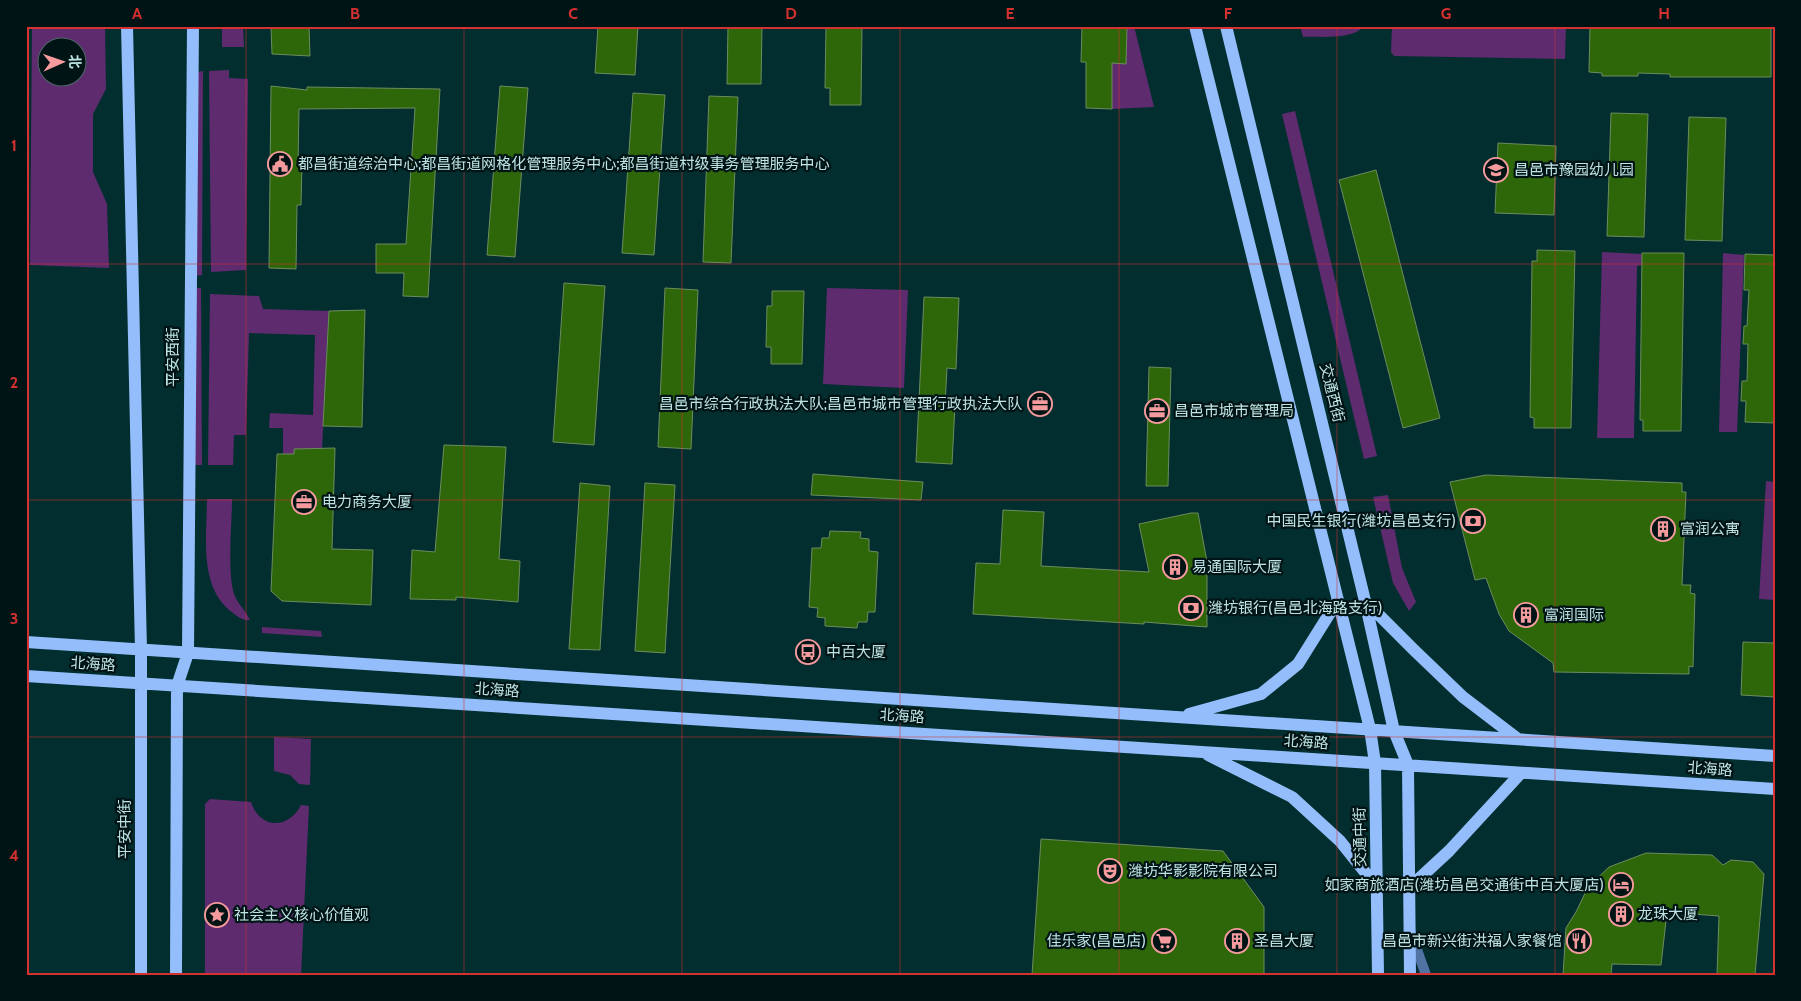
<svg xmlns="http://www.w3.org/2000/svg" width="1801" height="1001" font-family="Cabin,'Noto Sans SC',sans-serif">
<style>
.green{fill:#5e2b6f;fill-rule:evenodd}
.building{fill:#2e6709;stroke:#6c8c5f}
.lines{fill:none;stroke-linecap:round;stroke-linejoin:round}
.tertiary{stroke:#5073a4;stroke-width:10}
.primary{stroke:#93befb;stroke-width:12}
.grid{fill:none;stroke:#d53131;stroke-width:1;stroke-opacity:0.55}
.labels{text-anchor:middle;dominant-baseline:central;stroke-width:4.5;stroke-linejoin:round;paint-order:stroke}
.poi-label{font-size:15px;fill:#bfe3e3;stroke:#001415;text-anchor:start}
.street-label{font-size:15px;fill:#bfe3e3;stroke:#001415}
.neatline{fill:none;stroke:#d53131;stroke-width:2}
.grid-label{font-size:16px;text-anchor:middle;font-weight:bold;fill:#d53131}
</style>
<rect width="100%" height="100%" fill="#032e2f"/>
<path class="green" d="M32,26L105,28L106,89L93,114V172L107,204L109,268L30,265ZM48,48H78V78H48Z
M222,26H243L244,47H222Z
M1127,26H1134L1154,107L1112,109V63H1126Z
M1300,26H1362V28C1350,40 1319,36 1303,37Z
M1392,26H1566L1565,59L1394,56L1391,52Z
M229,70V78L248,79L246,270L211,272L209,71Z
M203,71L202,275L195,276L197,72Z
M1295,111L1377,456L1364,459L1282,114Z
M1602,252L1642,254V265L1637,266L1634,438H1597Z
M1723,253L1744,255L1737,432H1719Z
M194,288H201L202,465H195Z
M827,288L908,290L904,388L823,384Z
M210,294L259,296L263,309L329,311L322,449H294V454H283V428H269L270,413L313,415L315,335L249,333L246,435H234L233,465H208Z
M1766,481L1775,482V600L1759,599Z
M1388,495L1402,568L1416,602L1409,611L1393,583L1373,497Z
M207,499H232C232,525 227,570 234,594C237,603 246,611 250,620C243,621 238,617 233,613C198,588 207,536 207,499Z
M262,627L321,631L322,637L262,633Z
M274,737L311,739L310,785L299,784L290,775L274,771Z
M210,799L251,802C260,829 288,830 301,805L309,806L301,975H205V804Z"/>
<path class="building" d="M271,26H309L310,56L272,54Z
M598,26H638L635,75L595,73Z
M728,26H762L761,84H727Z
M826,26H862L861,105H830V88H825Z
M1082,26H1127L1126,64L1112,63V109L1086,108V62H1081Z
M1590,26H1771V77H1670V74L1638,73V76H1602V73L1589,72Z
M271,86L307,90V87L440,89L428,297L403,296L404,273H376V244H406L415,108L299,109L298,163H302L301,205H297L296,269L269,268Z
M500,86L528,88L515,257L487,255Z
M633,93L665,95L654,255L622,253Z
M709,96L738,97L731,263L703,262Z
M1611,113L1648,114L1644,237L1607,236Z
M1689,117L1726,118L1722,241L1685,240Z
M1498,143L1556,146L1554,215L1495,213Z
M1376,170L1440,418L1403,428L1339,180Z
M1537,250L1575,251L1571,428H1534V418L1530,417L1532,261H1537Z
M1642,253H1684L1681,431H1643V420H1640Z
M1745,254L1775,255V423L1745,422L1746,401H1741L1742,381H1747L1748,344H1743L1744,326H1747L1749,290H1744Z
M564,283L605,286L594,445L553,442Z
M665,288L698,290L691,449L658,447Z
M772,291H804L802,364H771V347H766L767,306H772Z
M924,297L959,298L956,369L947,368L945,405H955L952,464L916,462Z
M365,310L362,427L323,426L329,311Z
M1149,367L1171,368L1168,486H1146Z
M444,445L506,447L499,559L520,561L518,602L456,597V600L410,599L412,550L435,552Z
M335,448L332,549L373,550L371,605L282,601L271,591L277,454H294V449Z
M813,474L923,482L921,500L811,495Z
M1486,475L1682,483V492H1686L1682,585H1691L1690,593L1695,594L1693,667L1689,666V674L1554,672L1553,663L1509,631L1499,614L1486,578L1475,580L1450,482Z
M580,483L610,486L600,650L569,649Z
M645,483L675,485L665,653L635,651Z
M1003,510L1044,512L1041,566L1149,572L1139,524L1191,513H1198L1207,562V627L1144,622V624L973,614L976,563L1000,564Z
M830,531L861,532L860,538L869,539V551L878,552L875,612H868L867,622H858L857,628L825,626V618L817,617L818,608L809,607L812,548H821L822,538H829Z
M1743,642L1775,643V697L1741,695Z
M1041,839L1223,851L1264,907V975H1032Z
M1646,853L1712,855L1723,865L1731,860L1753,862L1764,874L1755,975H1717L1719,916L1667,912L1661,965L1612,964L1611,975H1563L1566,928L1576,912L1588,887L1609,867Z"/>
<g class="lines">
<path class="tertiary" d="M1411,933L1426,975"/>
<path class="primary" d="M127,26L141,650V975
M1195,26L1370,729L1375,763L1378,975
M1226,26L1365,601L1394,731L1408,765L1410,975
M1366,602L1414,650L1463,697L1518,739
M26,642L1775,756
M26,676L1775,789
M1189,714L1261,694L1298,664L1338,600
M1208,755L1292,797L1340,841L1377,887
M1409,888L1449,851L1521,773
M176,975L177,686L188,653L193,26"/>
</g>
<path class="grid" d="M246,26V975M464,26V975M682,26V975M900,26V975M1119,26V975M1337,26V975M1555,26V975M26,264H1775M26,500H1775M26,737H1775"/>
<defs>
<symbol id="civic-ring" viewBox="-11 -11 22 22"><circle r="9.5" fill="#001415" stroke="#f59b9e" stroke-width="1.5"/><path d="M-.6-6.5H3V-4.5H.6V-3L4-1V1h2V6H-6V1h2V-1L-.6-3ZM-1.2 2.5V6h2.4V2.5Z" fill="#f59b9e"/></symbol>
<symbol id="school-ring" viewBox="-11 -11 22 22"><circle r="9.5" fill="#001415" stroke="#f59b9e" stroke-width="1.5"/><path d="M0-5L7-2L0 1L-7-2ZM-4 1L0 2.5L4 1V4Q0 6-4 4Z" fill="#f59b9e"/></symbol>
<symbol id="office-ring" viewBox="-11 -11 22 22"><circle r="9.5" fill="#001415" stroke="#f59b9e" stroke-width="1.5"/><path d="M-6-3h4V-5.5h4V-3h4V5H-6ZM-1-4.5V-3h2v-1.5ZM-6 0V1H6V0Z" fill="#f59b9e"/></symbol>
<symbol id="bank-ring" viewBox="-11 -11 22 22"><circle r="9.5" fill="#001415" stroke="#f59b9e" stroke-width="1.5"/><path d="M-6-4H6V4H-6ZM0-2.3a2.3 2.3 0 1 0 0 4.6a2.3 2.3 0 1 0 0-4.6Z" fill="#f59b9e"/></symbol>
<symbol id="building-ring" viewBox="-11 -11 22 22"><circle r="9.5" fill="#001415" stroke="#f59b9e" stroke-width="1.5"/><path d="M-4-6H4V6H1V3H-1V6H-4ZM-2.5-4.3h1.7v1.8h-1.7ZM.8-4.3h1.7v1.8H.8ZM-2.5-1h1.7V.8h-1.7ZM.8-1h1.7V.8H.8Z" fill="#f59b9e"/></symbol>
<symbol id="bus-ring" viewBox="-11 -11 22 22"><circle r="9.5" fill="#001415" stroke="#f59b9e" stroke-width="1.5"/><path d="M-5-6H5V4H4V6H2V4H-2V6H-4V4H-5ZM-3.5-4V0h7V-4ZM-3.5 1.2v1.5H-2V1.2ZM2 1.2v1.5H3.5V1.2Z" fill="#f59b9e"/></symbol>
<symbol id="theatre-ring" viewBox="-11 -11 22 22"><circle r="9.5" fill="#001415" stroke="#f59b9e" stroke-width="1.5"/><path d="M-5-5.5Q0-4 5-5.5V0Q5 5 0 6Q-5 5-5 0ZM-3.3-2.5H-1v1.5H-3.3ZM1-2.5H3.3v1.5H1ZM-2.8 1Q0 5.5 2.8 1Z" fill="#f59b9e"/></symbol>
<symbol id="hotel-ring" viewBox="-11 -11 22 22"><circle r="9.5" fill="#001415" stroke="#f59b9e" stroke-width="1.5"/><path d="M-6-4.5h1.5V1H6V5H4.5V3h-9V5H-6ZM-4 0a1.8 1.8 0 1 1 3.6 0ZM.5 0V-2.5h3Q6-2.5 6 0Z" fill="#f59b9e"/></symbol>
<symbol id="sight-ring" viewBox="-11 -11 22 22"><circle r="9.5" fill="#001415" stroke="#f59b9e" stroke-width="1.5"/><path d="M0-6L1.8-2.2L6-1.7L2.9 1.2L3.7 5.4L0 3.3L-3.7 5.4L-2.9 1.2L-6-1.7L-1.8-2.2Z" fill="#f59b9e"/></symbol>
<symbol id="supermarket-ring" viewBox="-11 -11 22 22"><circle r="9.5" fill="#001415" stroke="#f59b9e" stroke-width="1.5"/><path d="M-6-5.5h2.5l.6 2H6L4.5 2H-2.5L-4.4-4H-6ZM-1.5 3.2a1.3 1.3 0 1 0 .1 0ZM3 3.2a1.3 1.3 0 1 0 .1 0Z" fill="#f59b9e"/></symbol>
<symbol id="restaurant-ring" viewBox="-11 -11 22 22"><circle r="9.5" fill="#001415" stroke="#f59b9e" stroke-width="1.5"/><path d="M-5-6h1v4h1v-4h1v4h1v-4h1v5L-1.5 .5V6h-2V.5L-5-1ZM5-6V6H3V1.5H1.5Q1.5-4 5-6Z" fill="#f59b9e"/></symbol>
</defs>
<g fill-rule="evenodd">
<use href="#civic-ring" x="266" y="150" width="28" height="28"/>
<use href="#school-ring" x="1482" y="156" width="28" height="28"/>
<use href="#office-ring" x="1026" y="390" width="28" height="28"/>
<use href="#office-ring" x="1143" y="397" width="28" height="28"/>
<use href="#office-ring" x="290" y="488" width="28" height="28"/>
<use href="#bank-ring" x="1459" y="507" width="28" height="28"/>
<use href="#building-ring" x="1649" y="515" width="28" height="28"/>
<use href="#building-ring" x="1161" y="553" width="28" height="28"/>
<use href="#bank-ring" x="1177" y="594" width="28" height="28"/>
<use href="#building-ring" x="1512" y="601" width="28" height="28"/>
<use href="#bus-ring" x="794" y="638" width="28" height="28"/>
<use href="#theatre-ring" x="1096" y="857" width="28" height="28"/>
<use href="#hotel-ring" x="1607" y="871" width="28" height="28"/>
<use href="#building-ring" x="1607" y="900" width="28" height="28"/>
<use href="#sight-ring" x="203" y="901" width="28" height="28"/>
<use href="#supermarket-ring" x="1150" y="927" width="28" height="28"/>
<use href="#building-ring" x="1223" y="927" width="28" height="28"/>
<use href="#restaurant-ring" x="1565" y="927" width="28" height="28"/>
</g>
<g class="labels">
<g class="poi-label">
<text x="298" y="164">都昌街道综治中心;都昌街道网格化管理服务中心;都昌街道村级事务管理服务中心</text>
<text x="1514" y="170">昌邑市豫园幼儿园</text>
<text x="1022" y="404" text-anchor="end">昌邑市综合行政执法大队;昌邑市城市管理行政执法大队</text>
<text x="1174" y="411">昌邑市城市管理局</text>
<text x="322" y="502">电力商务大厦</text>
<text x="1456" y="521" text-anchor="end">中国民生银行(潍坊昌邑支行)</text>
<text x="1680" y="529">富润公寓</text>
<text x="1192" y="567">易通国际大厦</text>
<text x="1208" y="608">潍坊银行(昌邑北海路支行)</text>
<text x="1544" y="615">富润国际</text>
<text x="826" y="652">中百大厦</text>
<text x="1128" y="871">潍坊华影影院有限公司</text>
<text x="1604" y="885" text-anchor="end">如家商旅酒店(潍坊昌邑交通街中百大厦店)</text>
<text x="1638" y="914">龙珠大厦</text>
<text x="234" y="915">社会主义核心价值观</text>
<text x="1146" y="941" text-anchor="end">佳乐家(昌邑店)</text>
<text x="1254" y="941">圣昌大厦</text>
<text x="1562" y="941" text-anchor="end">昌邑市新兴街洪福人家餐馆</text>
</g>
<g class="street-label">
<text transform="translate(173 357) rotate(-90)">平安西街</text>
<text transform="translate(1332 393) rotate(76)">交通西街</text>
<text transform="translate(93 664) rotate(4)">北海路</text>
<text transform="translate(497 690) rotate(4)">北海路</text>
<text transform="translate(902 716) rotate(4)">北海路</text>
<text transform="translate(1306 742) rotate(4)">北海路</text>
<text transform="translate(1710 769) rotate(4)">北海路</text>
<text transform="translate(125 829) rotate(-90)">平安中街</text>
<text transform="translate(1360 837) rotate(-91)">交通中街</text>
</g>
</g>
<rect width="1801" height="1001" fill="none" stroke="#001415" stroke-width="55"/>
<g transform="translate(62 62) rotate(88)"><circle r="24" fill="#001415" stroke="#4c6767"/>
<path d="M0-4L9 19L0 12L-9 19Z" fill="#f59b9e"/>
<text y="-8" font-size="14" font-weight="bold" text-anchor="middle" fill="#bfe3e3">北</text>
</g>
<rect x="28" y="28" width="1746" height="946" class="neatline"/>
<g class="grid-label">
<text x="137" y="19">A</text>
<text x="355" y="19">B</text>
<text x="573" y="19">C</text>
<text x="791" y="19">D</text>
<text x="1010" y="19">E</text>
<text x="1228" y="19">F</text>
<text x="1446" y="19">G</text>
<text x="1664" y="19">H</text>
<text x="14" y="151">1</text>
<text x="14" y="388">2</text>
<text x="14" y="624">3</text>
<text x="14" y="861">4</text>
</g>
</svg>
